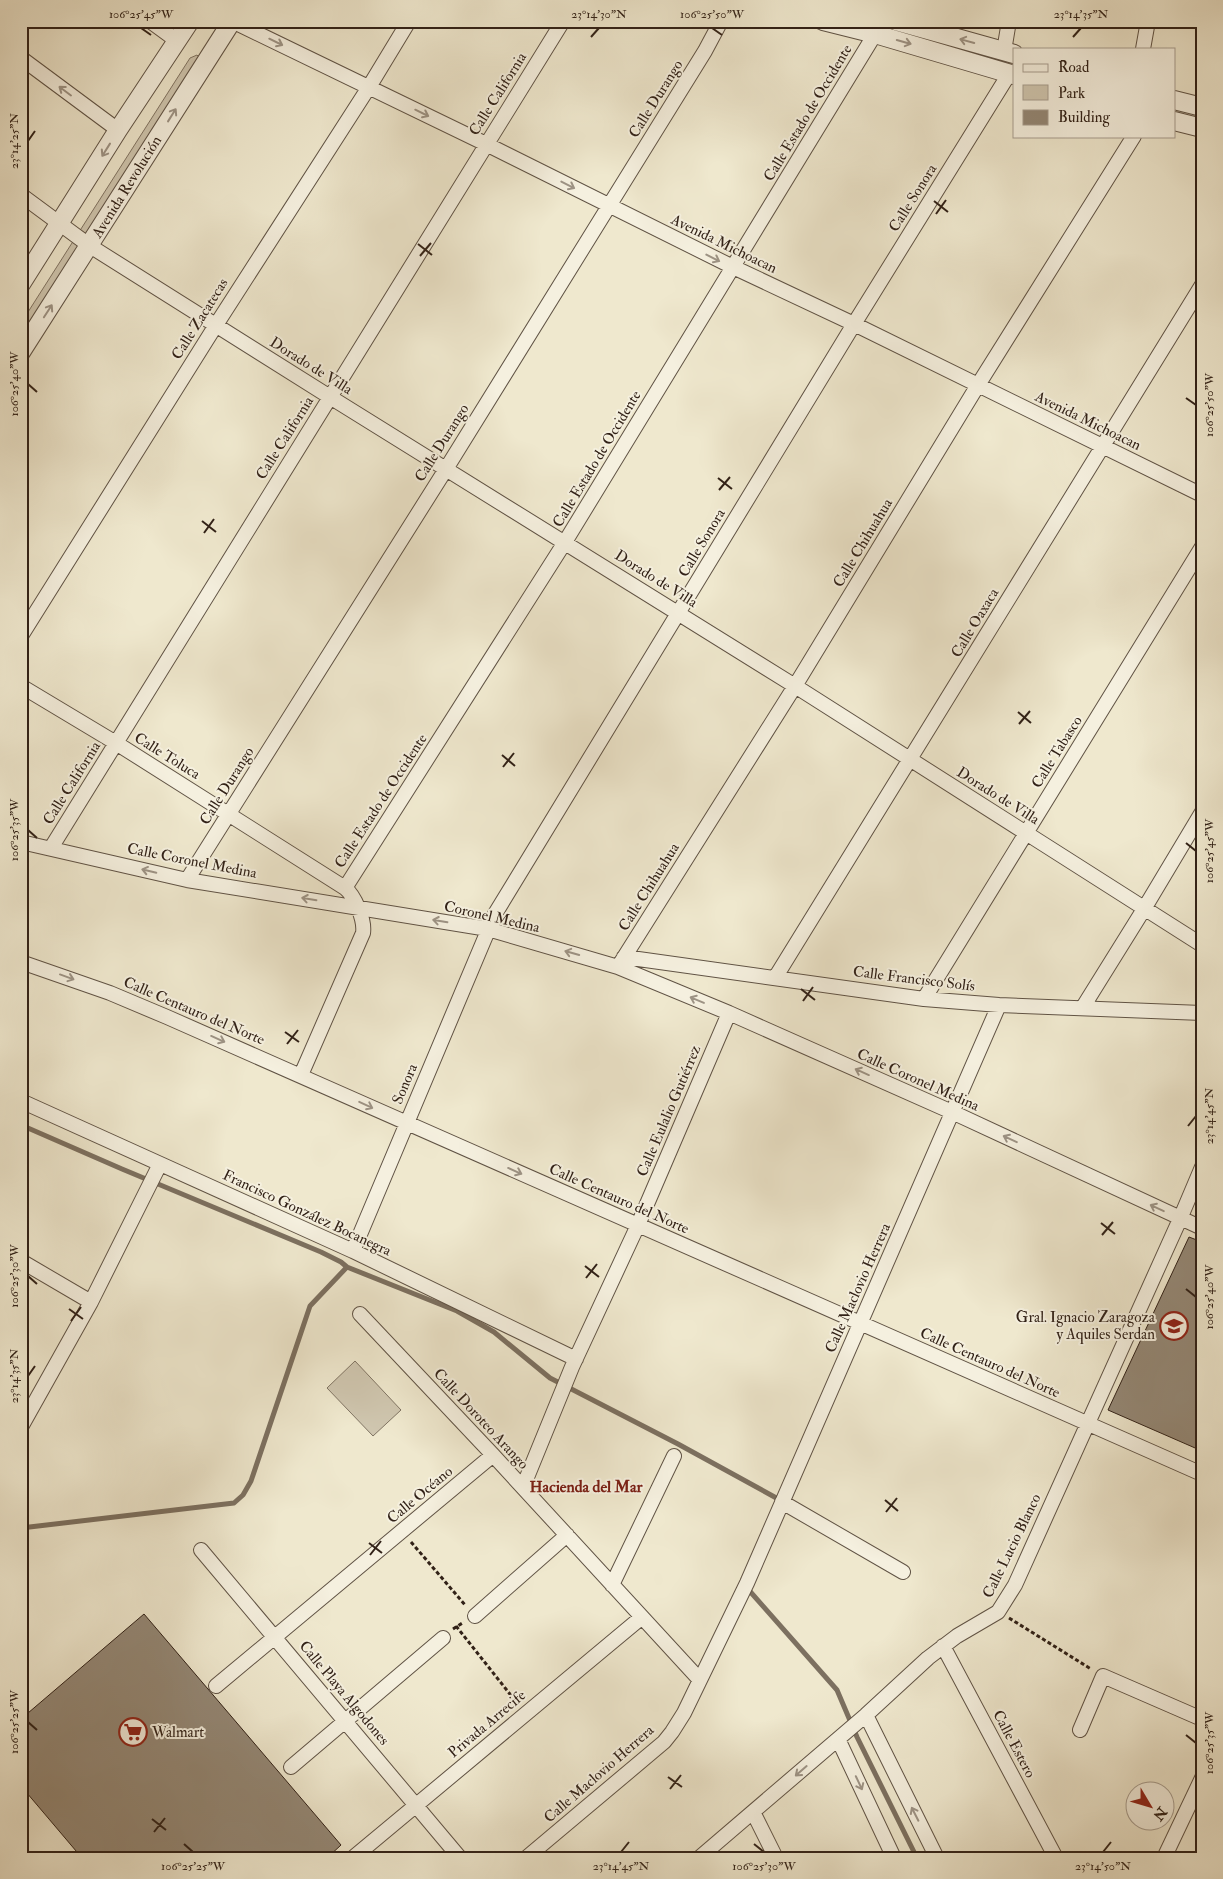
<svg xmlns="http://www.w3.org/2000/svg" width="1223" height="1879" font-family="'IM FELL Double Pica',serif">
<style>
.green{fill:#cfc6af;stroke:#807463}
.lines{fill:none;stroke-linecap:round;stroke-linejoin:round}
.stream{stroke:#7c7060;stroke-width:5}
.building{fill:#948876;stroke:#312117}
.service-casing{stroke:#605345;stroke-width:9}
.minor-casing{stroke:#605345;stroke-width:16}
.tertiary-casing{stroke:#605345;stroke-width:20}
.path{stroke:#312117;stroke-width:3;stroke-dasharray:4 2.5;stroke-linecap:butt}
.service{stroke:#f5f0df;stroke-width:7}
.minor{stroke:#f5f0df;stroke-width:14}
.tertiary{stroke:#f5f0df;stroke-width:18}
.oneway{stroke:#9d9385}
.ticks{fill:none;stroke:#312117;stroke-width:2}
.labels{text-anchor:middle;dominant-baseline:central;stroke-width:4;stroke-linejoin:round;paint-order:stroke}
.street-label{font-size:15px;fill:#312117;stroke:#f5f0df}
.poi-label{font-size:15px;fill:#312117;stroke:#f5f0df;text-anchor:end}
.neighbourhood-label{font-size:16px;font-weight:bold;fill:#7a1f14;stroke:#f5f0df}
.neatline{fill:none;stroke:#312117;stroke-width:2}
.ticks-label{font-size:12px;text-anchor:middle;fill:#312117}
</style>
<rect width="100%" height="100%" fill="#efe8ce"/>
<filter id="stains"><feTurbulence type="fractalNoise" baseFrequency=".004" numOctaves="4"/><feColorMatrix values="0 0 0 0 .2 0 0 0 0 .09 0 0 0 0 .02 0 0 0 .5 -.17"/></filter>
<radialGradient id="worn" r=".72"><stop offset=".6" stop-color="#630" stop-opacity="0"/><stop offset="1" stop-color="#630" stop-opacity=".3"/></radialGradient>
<path class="green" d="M197,55L200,58L21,347V323L190,58Z
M355,1361L401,1410L373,1436L327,1388Z"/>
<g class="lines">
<path class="stream" d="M21,1125L122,1169L321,1252L341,1262L347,1267
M21,1528L234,1503L243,1495L251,1481L310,1306L347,1267L457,1311L494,1332L550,1378L678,1444L780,1500L779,1502
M747,1588L837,1690L857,1737L917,1858"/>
</g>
<path class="building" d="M1189,1237L1202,1242V1451L1108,1410Z
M144,1614L341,1845L327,1858H82L21,1786V1719Z"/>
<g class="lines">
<defs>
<path id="service" d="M21,1855L23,1858"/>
<path id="minor" d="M150,21L176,40
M232,21L486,144L733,267L854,324L1202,495
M1143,49L1148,21
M1004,51L1009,21
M21,58L118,130
M21,195L90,246L330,397L795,686L1202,945
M21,636L216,325L369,87L409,21
M21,686L116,743L345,888
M21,842L187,880L488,929L618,967L729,1013L952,1112L1202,1228
M51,848L563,21
M187,880L446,469L705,51L721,21
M624,957L924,999L999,1005L1202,1013
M21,962L110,993L167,1017L1202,1474
M618,967L795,686L978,385L1134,136
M775,978L1202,285
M924,999L1202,547
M1083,1007L1144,909L1202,812
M301,1075L363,933C365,920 355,896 345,888L565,542L875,34L871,21
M21,1101L353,1251L576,1359
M353,1251L495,914L854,324L1009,74
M21,1261L91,1302
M360,1314L493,1455L699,1679
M21,1427L91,1302L160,1164
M523,1487L572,1367L638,1225L729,1013
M782,1502L903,1572
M201,1550L460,1858
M612,1585L674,1456
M475,1616L567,1535
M943,1646L1056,1858
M216,1686L493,1455
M866,1715L937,1858
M1080,1730L1103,1676L1202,1719
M838,1739L894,1858
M291,1767L443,1638
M753,1812L776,1858
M354,1857L642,1617
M526,1858L664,1742L672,1732L684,1713L747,1583L999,1005
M699,1858L866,1715L928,1658L957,1636L998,1612L1015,1585L1180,1219L1202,1167
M1164,1858L1202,1778"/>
<path id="tertiary" d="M823,21L875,34L1014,75
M896,21L1014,54
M1174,100L1202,107
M1174,121L1202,128
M21,284L118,130L190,21
M21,352L232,21"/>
</defs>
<use href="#service" class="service-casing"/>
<use href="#minor" class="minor-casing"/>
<use href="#tertiary" class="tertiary-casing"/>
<path class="path" d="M411,1542L466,1606
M1009,1618L1091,1669
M456,1626L517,1703
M453,1629L464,1622"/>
<use href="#service" class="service"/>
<use href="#minor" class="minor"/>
<use href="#tertiary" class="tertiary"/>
</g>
<defs><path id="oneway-shaft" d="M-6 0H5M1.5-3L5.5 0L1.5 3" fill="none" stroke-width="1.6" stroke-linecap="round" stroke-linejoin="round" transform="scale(1.25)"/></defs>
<g class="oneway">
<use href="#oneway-shaft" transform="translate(967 41) rotate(-165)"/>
<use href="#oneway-shaft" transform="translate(276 42) rotate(26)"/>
<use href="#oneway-shaft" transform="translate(904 42) rotate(16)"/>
<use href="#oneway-shaft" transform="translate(65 91) rotate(-143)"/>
<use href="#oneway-shaft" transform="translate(422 113) rotate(26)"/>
<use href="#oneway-shaft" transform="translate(172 115) rotate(-58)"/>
<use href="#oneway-shaft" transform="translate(106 150) rotate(122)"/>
<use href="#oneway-shaft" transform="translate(568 185) rotate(27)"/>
<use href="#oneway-shaft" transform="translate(713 258) rotate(27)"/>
<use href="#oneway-shaft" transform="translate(48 311) rotate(-57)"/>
<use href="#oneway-shaft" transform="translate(149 871) rotate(-167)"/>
<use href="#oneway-shaft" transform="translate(309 899) rotate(-171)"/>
<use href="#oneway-shaft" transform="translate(440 921) rotate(-171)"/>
<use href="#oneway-shaft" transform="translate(572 953) rotate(-164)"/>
<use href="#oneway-shaft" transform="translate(67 977) rotate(20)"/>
<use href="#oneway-shaft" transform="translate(697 1000) rotate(-157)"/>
<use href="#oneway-shaft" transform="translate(218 1039) rotate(24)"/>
<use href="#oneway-shaft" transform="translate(862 1072) rotate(-156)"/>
<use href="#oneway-shaft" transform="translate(366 1105) rotate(25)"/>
<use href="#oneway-shaft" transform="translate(1010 1139) rotate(-155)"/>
<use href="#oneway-shaft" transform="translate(515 1171) rotate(24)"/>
<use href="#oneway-shaft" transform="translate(1157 1208) rotate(-155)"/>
<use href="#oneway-shaft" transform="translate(801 1771) rotate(139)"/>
<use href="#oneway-shaft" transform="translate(859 1783) rotate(65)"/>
<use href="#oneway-shaft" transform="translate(915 1814) rotate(-117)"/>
</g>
<path class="ticks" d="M141,28L151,35M712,28L722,35M591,37L599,28M1073,37L1081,28M28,141L35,131M934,201L948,212M936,214L946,200M418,244L432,255M420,256L431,243M28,384L37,392M1186,398L1196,405M718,478L732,489M719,490L730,477M202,521L216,532M204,533L214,519M1018,712L1031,723M1019,724L1030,711M502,755L515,766M503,767L514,753M28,830L37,838M1186,843L1196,851M801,989L815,1000M803,1001L813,987M285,1032L299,1042M287,1044L298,1030M1188,1126L1196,1116M1101,1223L1115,1234M1102,1235L1113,1222M585,1266L599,1277M28,1276L37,1284M586,1278L597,1264M1186,1289L1196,1297M69,1309L83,1319M71,1321L81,1307M28,1376L35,1366M885,1500L898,1511M886,1512L897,1498M369,1543L382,1553M370,1555L381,1541M28,1722L37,1730M1186,1735L1196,1743M668,1777L682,1787M670,1789L681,1775M152,1819L166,1830M154,1832L165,1818M184,1844L193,1852M754,1844L764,1852M621,1852L629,1842M1103,1852L1111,1842"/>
<defs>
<symbol id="school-ring" viewBox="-11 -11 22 22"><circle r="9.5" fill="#f5f0df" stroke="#8f2418" stroke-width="1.5"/><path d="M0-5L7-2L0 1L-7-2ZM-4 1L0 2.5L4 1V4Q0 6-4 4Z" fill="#8f2418"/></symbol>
<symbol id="supermarket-ring" viewBox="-11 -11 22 22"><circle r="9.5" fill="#f5f0df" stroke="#8f2418" stroke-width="1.5"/><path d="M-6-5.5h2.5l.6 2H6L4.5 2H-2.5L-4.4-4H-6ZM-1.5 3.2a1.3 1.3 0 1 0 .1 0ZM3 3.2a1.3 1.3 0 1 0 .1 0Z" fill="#8f2418"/></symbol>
</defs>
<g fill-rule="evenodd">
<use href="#school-ring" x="1158" y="1310" width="32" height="32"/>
<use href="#supermarket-ring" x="117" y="1716" width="32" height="32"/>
</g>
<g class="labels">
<g class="street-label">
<text transform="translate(498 94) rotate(-58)">Calle California</text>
<text transform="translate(656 99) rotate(-58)">Calle Durango</text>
<text transform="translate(808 113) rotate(-59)">Calle Estado de Occidente</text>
<text transform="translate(127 187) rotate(-58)">Avenida Revolución</text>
<text transform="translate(913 198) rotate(-58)">Calle Sonora</text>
<text transform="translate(724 244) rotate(26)">Avenida Michoacan</text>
<text transform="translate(200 319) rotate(-58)">Calle Zacatecas</text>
<text transform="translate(311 366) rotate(32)">Dorado de Villa</text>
<text transform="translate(1088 421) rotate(26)">Avenida Michoacan</text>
<text transform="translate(285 438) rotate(-58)">Calle California</text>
<text transform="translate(442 443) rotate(-58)">Calle Durango</text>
<text transform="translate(597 459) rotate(-59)">Calle Estado de Occidente</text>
<text transform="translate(702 543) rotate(-59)">Calle Sonora</text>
<text transform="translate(863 543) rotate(-59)">Calle Chihuahua</text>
<text transform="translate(656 579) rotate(32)">Dorado de Villa</text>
<text transform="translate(975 623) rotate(-59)">Calle Oaxaca</text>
<text transform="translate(1057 752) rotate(-58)">Calle Tabasco</text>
<text transform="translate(167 756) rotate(32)">Calle Toluca</text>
<text transform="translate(72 783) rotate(-58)">Calle California</text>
<text transform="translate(227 786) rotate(-58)">Calle Durango</text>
<text transform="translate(998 796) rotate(32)">Dorado de Villa</text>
<text transform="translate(381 801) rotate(-57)">Calle Estado de Occidente</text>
<text transform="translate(192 861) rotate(11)">Calle Coronel Medina</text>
<text transform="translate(649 887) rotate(-58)">Calle Chihuahua</text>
<text transform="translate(492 917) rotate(13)">Coronel Medina</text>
<text transform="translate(914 979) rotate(7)">Calle Francisco Solís</text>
<text transform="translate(194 1011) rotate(23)">Calle Centauro del Norte</text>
<text transform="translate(918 1080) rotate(24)">Calle Coronel Medina</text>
<text transform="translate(405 1084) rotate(-67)">Sonora</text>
<text transform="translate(669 1111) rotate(-67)">Calle Eulalio Gutiérrez</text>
<text transform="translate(619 1199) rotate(24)">Calle Centauro del Norte</text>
<text transform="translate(307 1213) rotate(25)">Francisco González Bocanegra</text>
<text transform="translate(858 1288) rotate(-66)">Calle Maclovio Herrera</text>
<text transform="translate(990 1363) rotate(24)">Calle Centauro del Norte</text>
<text transform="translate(481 1419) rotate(47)">Calle Doroteo Arango</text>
<text transform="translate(420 1495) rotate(-40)">Calle Océano</text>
<text transform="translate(1012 1546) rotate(-64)">Calle Lucio Blanco</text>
<text transform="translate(344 1693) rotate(50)">Calle Playa Algodones</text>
<text transform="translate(487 1724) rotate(-40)">Privada Arrecife</text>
<text transform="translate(1014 1744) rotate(62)">Calle Estero</text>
<text transform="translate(599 1774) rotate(-41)">Calle Maclovio Herrera</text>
</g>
<g class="poi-label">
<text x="1155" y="1317">Gral. Ignacio Zaragoza<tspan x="1155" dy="17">y Aquiles Serdan</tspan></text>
<text x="152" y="1732" text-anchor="start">Walmart</text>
</g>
<g class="neighbourhood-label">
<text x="586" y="1487">Hacienda del Mar</text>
</g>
</g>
<rect width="1223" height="1879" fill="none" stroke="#efe8ce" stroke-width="55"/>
<rect x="1013" y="48" width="162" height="90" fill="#f5f0df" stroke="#a79d8f"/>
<rect x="1023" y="64" width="25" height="8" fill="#f5f0df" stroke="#a79d8f"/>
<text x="1058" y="72" font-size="15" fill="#312117">Road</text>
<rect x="1023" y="85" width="25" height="15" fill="#cfc6af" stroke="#a79d8f"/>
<text x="1058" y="98" font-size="15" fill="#312117">Park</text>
<rect x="1023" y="110" width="25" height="15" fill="#948876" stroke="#a79d8f"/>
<text x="1058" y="122" font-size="15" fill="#312117">Building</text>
<g transform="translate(1150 1806) rotate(128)"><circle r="24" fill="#f5f0df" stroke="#a79d8f"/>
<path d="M0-4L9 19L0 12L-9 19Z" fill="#8f2418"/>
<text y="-8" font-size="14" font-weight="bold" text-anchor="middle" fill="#312117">N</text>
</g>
<rect x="28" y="28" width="1168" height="1824" class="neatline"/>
<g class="ticks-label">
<text x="141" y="18">106°25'45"W</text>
<text x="599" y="18">23°14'30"N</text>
<text x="712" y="18">106°25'50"W</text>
<text x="1081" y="18">23°14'35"N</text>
<text transform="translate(14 141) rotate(-90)" y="4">23°14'25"N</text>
<text transform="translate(14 384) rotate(-90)" y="4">106°25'40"W</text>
<text transform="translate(1209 405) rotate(-90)" y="4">106°25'50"W</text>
<text transform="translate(14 830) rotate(-90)" y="4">106°25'35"W</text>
<text transform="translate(1209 851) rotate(-90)" y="4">106°25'45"W</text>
<text transform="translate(1209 1116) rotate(-90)" y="4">23°14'45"N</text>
<text transform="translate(14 1276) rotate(-90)" y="4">106°25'30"W</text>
<text transform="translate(1209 1297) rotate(-90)" y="4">106°25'40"W</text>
<text transform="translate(14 1376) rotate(-90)" y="4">23°14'35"N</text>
<text transform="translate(14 1722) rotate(-90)" y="4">106°25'25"W</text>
<text transform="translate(1209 1743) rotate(-90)" y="4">106°25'35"W</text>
<text x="193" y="1870">106°25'25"W</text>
<text x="621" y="1870">23°14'45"N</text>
<text x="764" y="1870">106°25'30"W</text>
<text x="1103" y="1870">23°14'50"N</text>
</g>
<rect width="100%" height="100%" filter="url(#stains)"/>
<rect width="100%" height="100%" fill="url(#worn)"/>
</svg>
